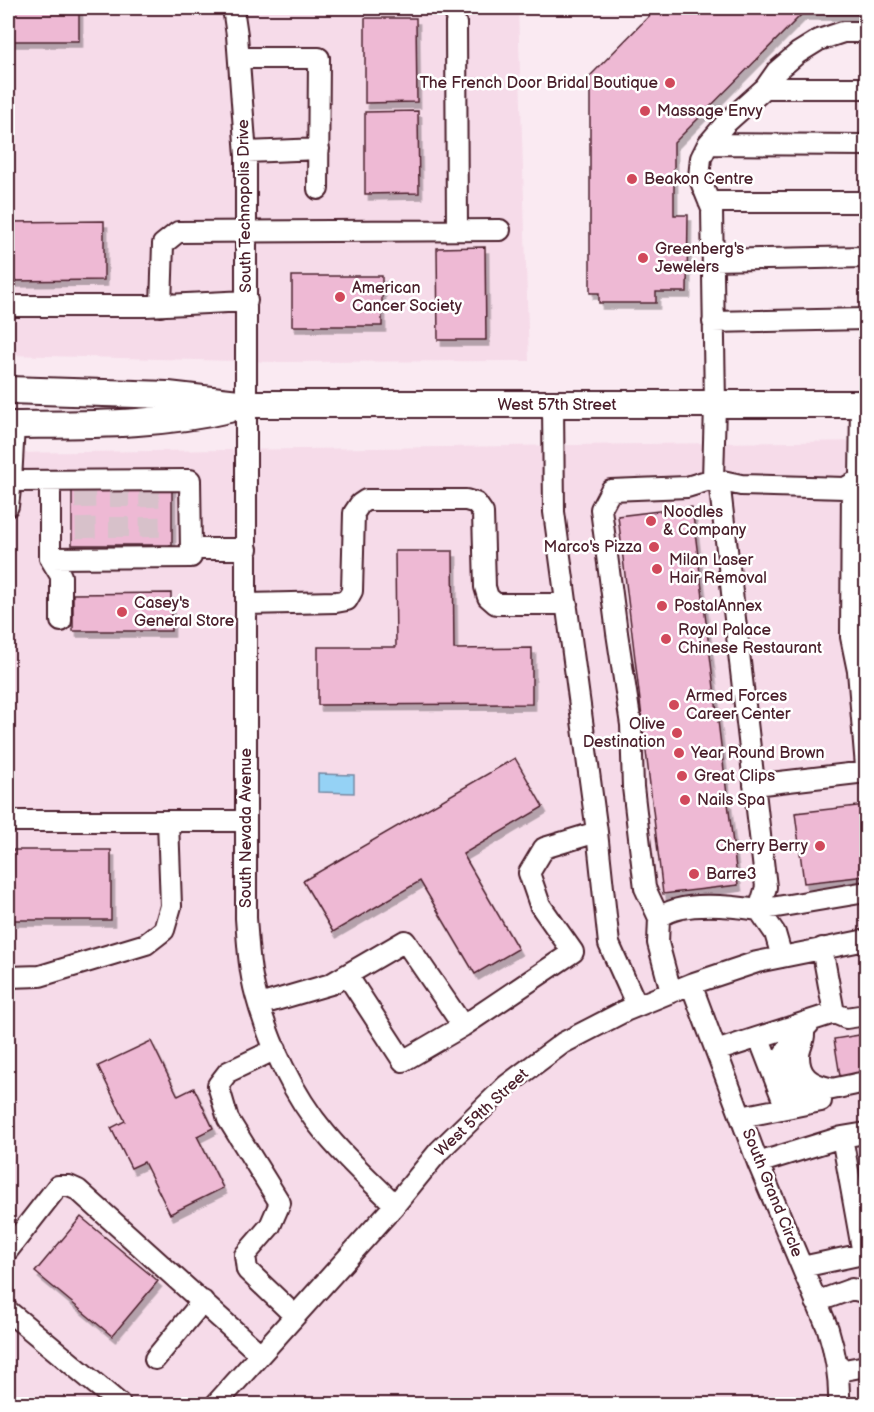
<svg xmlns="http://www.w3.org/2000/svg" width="874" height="1412" font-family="'Balsamiq Sans',sans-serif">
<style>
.built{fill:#f6dbe9}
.water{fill:#95d2f5;stroke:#778aa4;stroke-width:1.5}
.building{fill:#eeb9d4;stroke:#4a1f2b;stroke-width:1.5;filter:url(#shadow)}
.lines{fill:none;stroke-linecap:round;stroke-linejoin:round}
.minor-tunnel{stroke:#d7c1ca;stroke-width:20;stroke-dasharray:20 10;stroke-linecap:butt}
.minor-casing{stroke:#4a1f2b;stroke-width:24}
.major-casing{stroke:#4a1f2b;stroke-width:30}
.minor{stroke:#fff;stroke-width:20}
.major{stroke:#fff;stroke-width:26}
.poi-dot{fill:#d1495b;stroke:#fff;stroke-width:2}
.labels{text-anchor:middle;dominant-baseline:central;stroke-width:5;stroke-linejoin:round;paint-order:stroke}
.poi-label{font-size:16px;fill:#4a1f2b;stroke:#fff;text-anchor:start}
.street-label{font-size:16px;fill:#4a1f2b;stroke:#fff}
</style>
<defs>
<filter id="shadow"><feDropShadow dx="3.5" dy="6" stdDeviation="0" flood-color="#0004"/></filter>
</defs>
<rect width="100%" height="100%" fill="#faeaf2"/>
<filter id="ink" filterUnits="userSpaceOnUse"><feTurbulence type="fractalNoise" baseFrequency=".0167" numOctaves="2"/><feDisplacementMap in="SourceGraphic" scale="12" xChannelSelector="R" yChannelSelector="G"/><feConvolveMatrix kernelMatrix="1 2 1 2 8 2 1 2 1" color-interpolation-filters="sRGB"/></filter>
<g filter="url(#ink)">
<path class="built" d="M8,8H518L529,361L274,362L8,355Z
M866,441V1404H8V453Z"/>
<path class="water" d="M318,774L354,775V793L318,792Z"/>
<path class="building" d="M8,8H79V41H8Z
M657,8H866V14H802L674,143V215H688L687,292H656V303H599V293H590V76Z
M365,18H416L417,102L365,103Z
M418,111L419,193L365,194V112Z
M104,221V280L8,281V222Z
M485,247L486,340H438L437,248Z
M292,276H382V326H292Z
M72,486H172V545H72Z
M692,507L738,885L663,894L618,516Z
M395,551H453L454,649L532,648V704L318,705V647H396Z
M171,593V631H73V594Z
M515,758L543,807L463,854L518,949L475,974L420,881L333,932L303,881Z
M866,805V876L804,883L795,813Z
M8,850H111V920H8Z
M866,1034V1078L841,1082L834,1039Z
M151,1041L178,1096L194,1088L213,1128L197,1136L223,1188L170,1214L144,1162L131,1168L111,1128L125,1121L98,1066Z
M81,1217L158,1281L112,1336L35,1272Z"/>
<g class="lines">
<path class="minor-tunnel" d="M119,487V545
M149,487L150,545
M85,488L86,545"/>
<defs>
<path id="minor" d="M233,8L237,35L246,156V918C248,944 249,970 256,995C269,1043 293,1095 325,1133C346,1159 372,1182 395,1205
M456,23L457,230
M239,58H319L318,189
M765,88H866
M708,144L866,145
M246,152L319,149
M709,202H866
M713,260L866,257
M8,306H146L247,301
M161,306L163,244L178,232L500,230
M713,322L866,319
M553,405L554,512L597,832L609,944L637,1006
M14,425L11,481L190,480L191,549H247
M713,479L741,485L845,488L860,479L861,404
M719,480L766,887L759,910L866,892
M50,481V558L191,557V549
M852,484L851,637L858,671H866
M8,506L11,481
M50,558L61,576V621
M246,604L336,602L347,600L352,591L354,513L360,504L366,500H466L476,503L483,513L485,587L488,597L496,604H567
M858,671L866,767
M754,785L866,772
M8,821H246
M659,918L645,888L633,787L631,725L617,633L601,509L611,490L687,487L713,479L715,405L712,209L699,177L701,158L708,144L726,123L765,88L777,71L798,53L819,40L843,32H866
M822,948L834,1013
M347,975L403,1061L463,1026
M8,977L40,976L146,944L164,930L171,906L168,821
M691,984L758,1163L828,1329C836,1355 840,1377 839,1404
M671,992L658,943L659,918C681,900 731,906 759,910L775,933L782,957
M259,1005L331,984L405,941L463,1026L573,952L540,905L529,873L544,848L597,832
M809,1024L795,1038L780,1060L784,1077L799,1093C821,1093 844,1086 866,1082
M804,1032C805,1041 799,1048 799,1056C799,1077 811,1084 829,1088
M759,1038L786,1108
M276,1049L228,1072L218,1085L228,1119L280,1203L270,1226L245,1255L247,1270L295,1316
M716,1051L834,1013L846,1018L866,1015
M741,1117L821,1101
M842,1137L866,1133
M758,1163L842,1137L863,1254L802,1267
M8,1250L58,1186H69L78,1190L260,1354
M816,1302L852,1289L866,1293
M8,1311L120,1404
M155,1359L203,1301
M839,1371L866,1366
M216,1404L395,1205L439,1151L507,1085L563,1043L625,1011L691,984L757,962L866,940"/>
<path id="major" d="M8,390L168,395L247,404H866
M8,425C82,424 157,426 229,409"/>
</defs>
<use href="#minor" class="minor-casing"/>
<use href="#major" class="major-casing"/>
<use href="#minor" class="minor"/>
<use href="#major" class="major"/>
</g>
</g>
<g class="poi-dot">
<circle cx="670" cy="83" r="6"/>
<circle cx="645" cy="111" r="6"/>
<circle cx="632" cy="179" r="6"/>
<circle cx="643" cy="258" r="6"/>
<circle cx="340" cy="297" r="6"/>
<circle cx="651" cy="521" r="6"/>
<circle cx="654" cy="547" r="6"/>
<circle cx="657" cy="569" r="6"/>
<circle cx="662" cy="606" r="6"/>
<circle cx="122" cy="612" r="6"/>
<circle cx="666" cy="639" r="6"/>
<circle cx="674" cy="705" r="6"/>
<circle cx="677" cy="733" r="6"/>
<circle cx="679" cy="753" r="6"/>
<circle cx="682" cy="776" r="6"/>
<circle cx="685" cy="800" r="6"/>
<circle cx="820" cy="846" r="6"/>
<circle cx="694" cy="874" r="6"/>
</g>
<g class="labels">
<g class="poi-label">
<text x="658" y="83" text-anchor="end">The French Door Bridal Boutique</text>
<text x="657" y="111">Massage Envy</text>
<text x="644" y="179">Beakon Centre</text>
<text x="655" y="249">Greenberg's<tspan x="655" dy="18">Jewelers</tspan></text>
<text x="352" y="288">American<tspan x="352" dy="18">Cancer Society</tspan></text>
<text x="663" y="512">Noodles<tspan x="663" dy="18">&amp; Company</tspan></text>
<text x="642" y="547" text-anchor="end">Marco's Pizza</text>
<text x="669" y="560">Milan Laser<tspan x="669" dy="18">Hair Removal</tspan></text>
<text x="134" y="603">Casey's<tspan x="134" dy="18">General Store</tspan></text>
<text x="674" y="606">PostalAnnex</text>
<text x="678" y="630">Royal Palace<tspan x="678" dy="18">Chinese Restaurant</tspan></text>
<text x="686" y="696">Armed Forces<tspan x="686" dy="18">Career Center</tspan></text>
<text x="665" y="724" text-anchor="end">Olive<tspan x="665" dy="18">Destination</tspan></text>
<text x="691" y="753">Year Round Brown</text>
<text x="694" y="776">Great Clips</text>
<text x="697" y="800">Nails Spa</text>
<text x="808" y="846" text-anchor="end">Cherry Berry</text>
<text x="706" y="874">Barre3</text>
</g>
<g class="street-label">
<text transform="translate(245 206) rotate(-91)">South Technopolis Drive</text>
<text x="557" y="405">West 57th Street</text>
<text transform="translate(246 828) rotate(-90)">South Nevada Avenue</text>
<text transform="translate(482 1113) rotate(-43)">West 59th Street</text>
<text transform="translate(772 1193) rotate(68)">South Grand Circle</text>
</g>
</g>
<rect width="874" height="1412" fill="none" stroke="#fff" stroke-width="30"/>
<rect x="15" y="15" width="844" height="1382" fill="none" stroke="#4a1f2b" stroke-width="2" filter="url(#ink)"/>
</svg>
